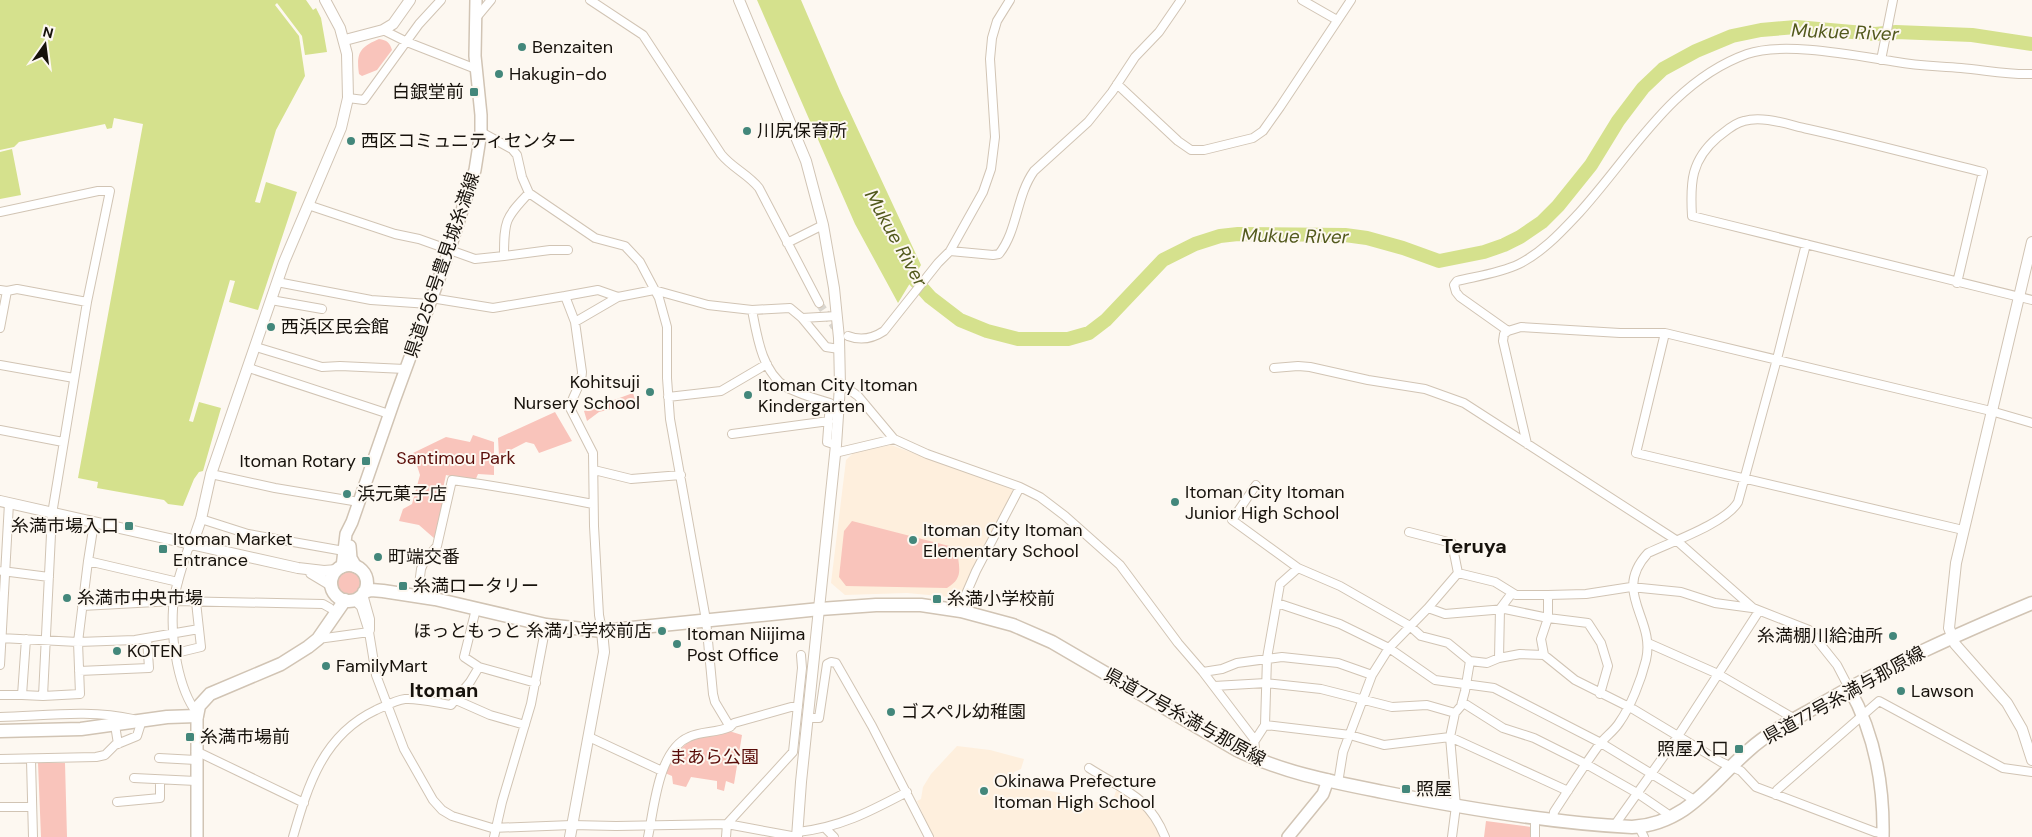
<svg xmlns="http://www.w3.org/2000/svg" width="2032" height="837" font-family="'DM Sans','Noto Sans JP',sans-serif">
<style>
.built{fill:#feefdd}
.green{fill:#f9c4bb}
.water{fill:#d5e18d}
.lines{fill:none;stroke-linecap:round;stroke-linejoin:round}
.river{stroke:#d5e18d;stroke-width:14}
.minor-tunnel{stroke:#dad6cf;stroke-width:8;stroke-dasharray:8 4;stroke-linecap:butt}
.minor-casing{stroke:#d1c4b4;stroke-width:10}
.tertiary-casing{stroke:#d1c4b4;stroke-width:12}
.secondary-casing{stroke:#d1c4b4;stroke-width:14}
.primary-casing{stroke:#d1c4b4;stroke-width:15}
.minor{stroke:#fff;stroke-width:8}
.tertiary{stroke:#fff;stroke-width:10}
.secondary{stroke:#fff;stroke-width:11}
.primary{stroke:#fff;stroke-width:12}
.poi-dot{fill:#43877b;stroke:#fdf8f1;stroke-width:2}
.labels{text-anchor:middle;dominant-baseline:central;stroke-width:4;stroke-linejoin:round;paint-order:stroke}
.poi-label{font-size:18px;fill:#17120c;stroke:#fdf8f1;text-anchor:start}
.street-label{font-size:18px;fill:#17120c;stroke:#fdf8f1}
.park-label{font-size:18px;fill:#590c08;stroke:#fdf8f1}
.water-label{font-size:19px;font-style:italic;fill:#52591d;stroke:#fdf8f1}
.quarter-label{font-size:20px;font-weight:bold;fill:#17120c;stroke:#fdf8f1}
</style>
<rect width="100%" height="100%" fill="#fdf8f1"/>
<path class="built" d="M891,445L1012,489V494L961,598L907,593L845,595L831,583L846,460L853,453Z
M957,746L990,750L1024,759L1021,769L1014,772L1011,784L1061,793L1062,796L1109,804L1113,800L1117,788L1145,808L1162,837H933L917,801L921,799L923,787L931,774Z"/>
<path class="green" d="M379,39C387,40 390,43 392,50L377,70L362,76L359,74C356,53 360,47 379,39Z
M633,393L636,403L599,412L587,421L584,411Z
M555,412L572,441L539,453L534,444L526,442L499,456L498,438Z
M473,435L494,442V475L478,474L475,481L446,475L442,493L446,495L435,539L419,525L399,521L403,509L412,504L420,475L413,453L446,437L470,442Z
M852,521L953,547L957,550C959,568 964,578 947,588L846,586L839,577L844,531Z
M335 583a14 14 0 1 1 28 0a14 14 0 1 1-28 0Z
M729,731L742,735L734,784L726,781L724,791L717,789V781L691,777L686,787L673,784L672,776L665,773C685,737 691,738 729,731Z
M38,763H65L67,837H41Z
M1486,821L1531,827V837H1484Z"/>
<path class="water" d="M0,0H306L313,10L316,8L321,18L327,52L305,55L302,36L277,3L275,5L299,36L305,76L276,130L255,202L260,203L266,182L297,192L258,310L229,302L235,281L230,280L189,421L193,422L199,402L221,408L203,471L199,472L194,479L183,506L168,504L164,500L97,488L98,482L78,478L143,124L114,118L112,128L107,129L105,124L19,142L14,147L0,150Z
M757,0H801L840,91L921,265L898,303L855,224Z
M12,149L21,195L0,199V152Z"/>
<g class="lines">
<path class="river" d="M906,261L914,279L930,297L960,320L987,331L1018,339H1068L1089,333L1106,320L1163,260L1195,244L1220,236L1238,234L1345,235L1367,238L1403,248L1439,261L1484,252L1504,245L1520,237L1542,222L1558,206L1591,165L1618,121L1643,88L1663,69L1696,51L1732,36L1761,30L1796,27L1875,34L1896,32L1972,35L2032,44"/>
<path class="minor-tunnel" d="M819,303L834,326L840,331"/>
<defs>
<path id="minor" d="M590,0L643,35L721,154C732,168 748,174 759,188L819,303
M1302,0L1337,20
M476,18L491,0
M383,30L407,42L476,69
M1881,60L1893,0
M1117,84L1178,141L1191,150H1204L1253,138L1263,131L1280,107L1351,0
M348,98L364,100L419,24L441,0
M481,132L512,149L517,155L522,177L529,193L595,238L625,246L640,262L659,298L667,327V378L670,419L706,620L713,694L715,702L730,727L734,723L791,707H798
M308,205L395,234L419,239L475,259L504,256C504,221 505,218 529,193
M0,212L98,191H110L87,302L52,514L43,696L80,694L78,642L88,561L94,523
M787,243L823,225
M950,251L993,255L999,254C1018,230 1016,196 1034,171L1088,122L1112,92L1135,57L1159,32L1181,0
M504,256L550,250H568
M277,282L371,300L429,304
M1957,283L1983,172C1925,158 1867,142 1808,129C1789,125 1763,115 1744,121C1734,123 1726,131 1718,137C1691,160 1690,182 1692,216L2032,300
M0,290L7,291L17,289L87,302
M565,296L598,290L618,297
M431,298L493,308L565,296L575,322L582,372C582,385 572,395 570,408L593,453L594,526L599,615L602,631
M271,300L322,309
M752,310C757,336 762,372 786,387C799,394 816,399 830,403L827,442L836,445
M802,318L837,316
M575,322L618,297L654,290L708,305L752,310L790,308L802,318L826,347L839,349
M0,328L7,291
M1508,331L1460,297L1456,292L1454,285L1457,281C1478,276 1500,273 1519,264C1543,252 1561,232 1579,213C1631,156 1671,81 1747,54C1784,41 1857,56 1897,62C1918,66 1940,66 1961,68C1985,70 2008,75 2032,74
M1665,333L1636,453L1963,530
M848,336C861,341 872,339 884,331L938,263L950,251L983,192L991,169L995,137L990,59L992,38L997,21L1010,0
M256,347L322,367L340,366L405,369
M0,365L74,378
M249,368L389,414
M1274,368L1298,366L1310,367L1368,380L1425,389L1464,403L1676,540L1753,608L1809,630L1837,665L1849,688
M840,386L847,388L858,396L894,439L927,454L1020,487L1040,497L1065,516L1120,565L1178,643L1203,672L1254,739L1255,749L1253,758
M668,397L721,391L767,364
M0,430L63,442
M732,434L829,421
M1527,444L1503,341L1504,334L1508,331L1521,327L1620,333H1665L1991,411L2032,423
M835,453L894,439
M594,470L631,479L681,475
M211,474L275,488L359,502
M1256,485L1232,520L1298,568L1340,586L1410,626L1421,636L1448,643L1470,661
M201,519L248,534L344,551
M1409,532L1452,543L1458,573
M192,545L188,549C182,568 174,589 173,609C171,640 178,689 197,713
M88,561L178,582
M2,571L49,577
M418,593L421,569L424,562L437,546L452,480C499,486 546,495 593,504
M363,594L370,619V630
M354,600L361,607L369,632L376,675L404,749L433,800L442,810L452,816L492,828L572,825L616,826L727,824L797,837
M1277,603L1340,624L1389,648L1435,680L1494,688L1601,743L1696,801
M82,606L174,601L323,604L330,608
M1428,608L1458,573L1495,582L1516,595H1548
M961,611L966,594L976,571L1020,487
M0,638L78,642L135,640L199,629
M26,639L22,695L43,696
M318,639L369,632
M1648,643L1718,674L1795,719
M176,653L201,647L196,602
M1544,655L1541,639L1548,618L1588,623L1601,643L1608,666L1600,694
M1499,658L1500,609L1512,593
M0,665L9,503
M479,667L536,683
M79,671L149,668L147,638
M1203,672L1222,669L1237,663L1282,657L1338,663L1372,675
M1214,686L1266,683L1321,689L1392,707L1427,705L1455,713
M0,695H22
M456,700L490,715L525,725
M1462,702L1503,728L1534,738L1586,764L1637,793L1672,817
M0,717C43,716 90,709 133,719
M808,718H819L827,664L831,662L836,663L872,726L929,837
M115,725L118,744
M1265,725L1267,658L1280,584L1298,568
M589,737L662,771
M1254,742L1265,725L1350,735L1384,745L1450,737L1568,791
M196,751L304,803
M159,758L196,760
M0,759L96,757L105,755L115,745L137,736L142,720
M31,760L33,837
M1089,768C1123,790 1149,796 1165,837
M134,778L196,781
M1338,783L1343,752L1372,675L1389,648L1428,608L1445,614L1505,609L1548,618V595L1586,594L1631,587L1681,592L1715,603L1752,608
M1776,795L1777,790L1879,701L2003,768L2032,772
M117,802L160,798V780
M0,807H32
M1535,817V837
M1553,819L1554,812C1569,789 1583,767 1599,745C1605,737 1614,731 1619,723C1631,706 1641,680 1646,660C1656,618 1611,593 1648,553C1671,542 1726,523 1738,502L1777,359L1806,244
M1614,826L1678,736L1759,611
M1639,827L1644,837
M825,828L834,837
M798,832C841,827 869,812 907,792
M293,837C308,785 323,735 376,710C385,706 396,700 405,699C419,698 437,703 451,705L470,682L479,667L464,657L476,609
M494,837L502,802L531,704L546,625
M648,837C654,809 658,750 689,737C701,731 716,733 730,727
M726,837L727,824L793,752L802,668L801,655
M1452,837L1456,806L1450,737L1455,713L1461,706L1465,691L1470,661L1487,663L1499,658L1520,654L1544,655L1575,680L1633,709L1721,762L1741,771L1756,787L1875,832L1883,833"/>
<path id="tertiary" d="M739,0L806,161L823,225L834,288L839,338L840,386L836,445L801,782L797,837
M345,40L383,30L393,24L410,0
M2032,242L1956,563L1949,628L1955,644L2007,703L2022,729L2032,760
M0,501L298,568L324,571L337,570
M192,545L201,519L211,474L284,262L341,128L348,98L347,54L340,28L325,0
M311,573L331,585
M570,837L604,652L602,631"/>
<path id="secondary" d="M350,546L351,558L356,567
M342,567L346,534L352,522L394,401L449,251L475,170L481,132V115L475,56L476,0
M1849,688C1875,734 1884,784 1883,837
M197,716V837
M1288,837L1323,794L1328,780"/>
<path id="primary" d="M331 583a18 18 0 1 1 36 0a18 18 0 1 1-36 0Z
M364,592L371,590L383,591L435,599L546,625L602,631L820,609L876,605H921L961,611L1013,625L1052,642L1237,750C1284,773 1333,782 1383,792C1463,808 1550,823 1632,827C1687,824 1712,782 1749,750C1769,732 1793,720 1816,707C1886,666 1958,634 2032,603
M0,731L81,729L167,717L197,716L199,706L210,694L281,664L308,647L318,639L345,600"/>
</defs>
<use href="#minor" class="minor-casing"/>
<use href="#tertiary" class="tertiary-casing"/>
<use href="#secondary" class="secondary-casing"/>
<use href="#primary" class="primary-casing"/>
<use href="#minor" class="minor"/>
<use href="#tertiary" class="tertiary"/>
<use href="#secondary" class="secondary"/>
<use href="#primary" class="primary"/>
</g>
<g class="poi-dot">
<circle cx="522" cy="47" r="5"/>
<circle cx="499" cy="74" r="5"/>
<rect x="469" y="87" width="10" height="10" rx="2.5"/>
<circle cx="747" cy="131" r="5"/>
<circle cx="351" cy="141" r="5"/>
<circle cx="271" cy="327" r="5"/>
<circle cx="650" cy="392" r="5"/>
<circle cx="748" cy="395" r="5"/>
<rect x="361" y="456" width="10" height="10" rx="2.5"/>
<circle cx="347" cy="494" r="5"/>
<circle cx="1175" cy="502" r="5"/>
<rect x="124" y="521" width="10" height="10" rx="2.5"/>
<circle cx="913" cy="540" r="5"/>
<rect x="158" y="544" width="10" height="10" rx="2.5"/>
<circle cx="378" cy="557" r="5"/>
<rect x="398" y="581" width="10" height="10" rx="2.5"/>
<circle cx="67" cy="598" r="5"/>
<rect x="932" y="594" width="10" height="10" rx="2.5"/>
<circle cx="662" cy="631" r="5"/>
<circle cx="1893" cy="636" r="5"/>
<circle cx="677" cy="644" r="5"/>
<circle cx="117" cy="651" r="5"/>
<circle cx="326" cy="666" r="5"/>
<circle cx="1901" cy="691" r="5"/>
<circle cx="891" cy="712" r="5"/>
<rect x="185" y="732" width="10" height="10" rx="2.5"/>
<rect x="1734" y="744" width="10" height="10" rx="2.5"/>
<rect x="1401" y="784" width="10" height="10" rx="2.5"/>
<circle cx="984" cy="791" r="5"/>
</g>
<g class="labels">
<g class="poi-label">
<text x="532" y="47">Benzaiten</text>
<text x="509" y="74">Hakugin-do</text>
<text x="464" y="92" text-anchor="end">白銀堂前</text>
<text x="757" y="131">川尻保育所</text>
<text x="361" y="141">西区コミュニティセンター</text>
<text x="281" y="327">西浜区民会館</text>
<text x="640" y="382" text-anchor="end">Kohitsuji<tspan x="640" dy="21">Nursery School</tspan></text>
<text x="758" y="385">Itoman City Itoman<tspan x="758" dy="21">Kindergarten</tspan></text>
<text x="356" y="461" text-anchor="end">Itoman Rotary</text>
<text x="1185" y="492">Itoman City Itoman<tspan x="1185" dy="21">Junior High School</tspan></text>
<text x="357" y="494">浜元菓子店</text>
<text x="119" y="526" text-anchor="end">糸満市場入口</text>
<text x="923" y="530">Itoman City Itoman<tspan x="923" dy="21">Elementary School</tspan></text>
<text x="173" y="539">Itoman Market<tspan x="173" dy="21">Entrance</tspan></text>
<text x="388" y="557">町端交番</text>
<text x="413" y="586">糸満ロータリー</text>
<text x="77" y="598">糸満市中央市場</text>
<text x="947" y="599">糸満小学校前</text>
<text x="652" y="631" text-anchor="end">ほっともっと 糸満小学校前店</text>
<text x="687" y="634">Itoman Niijima<tspan x="687" dy="21">Post Office</tspan></text>
<text x="1883" y="636" text-anchor="end">糸満棚川給油所</text>
<text x="127" y="651">KOTEN</text>
<text x="336" y="666">FamilyMart</text>
<text x="1911" y="691">Lawson</text>
<text x="901" y="712">ゴスペル幼稚園</text>
<text x="200" y="737">糸満市場前</text>
<text x="1729" y="749" text-anchor="end">照屋入口</text>
<text x="994" y="781">Okinawa Prefecture<tspan x="994" dy="21">Itoman High School</tspan></text>
<text x="1416" y="789">照屋</text>
</g>
<g class="street-label">
<text transform="translate(442 265) rotate(-71)">県道256号豊見城糸満線</text>
<text transform="translate(1844 695) rotate(-29)">県道77号糸満与那原線</text>
<text transform="translate(1185 717) rotate(29)">県道77号糸満与那原線</text>
</g>
<g class="park-label">
<text x="456" y="458">Santimou Park</text>
<text x="714" y="757">まあら公園</text>
</g>
<g class="water-label">
<text transform="translate(1845 32) rotate(2)">Mukue River</text>
<text transform="translate(1295 236) rotate(1)">Mukue River</text>
<text transform="translate(896 238) rotate(61)">Mukue River</text>
</g>
<g class="quarter-label">
<text x="1474" y="546">Teruya</text>
<text x="444" y="690">Itoman</text>
</g>
</g>
<g transform="translate(45 45) rotate(14)" stroke="#fdf8f1" stroke-width="4" paint-order="stroke">
<path d="M0-4L9 19L0 12L-9 19Z" fill="#17120c"/>
<text y="-8" font-size="14" font-weight="bold" text-anchor="middle" fill="#17120c">N</text>
</g>
</svg>
